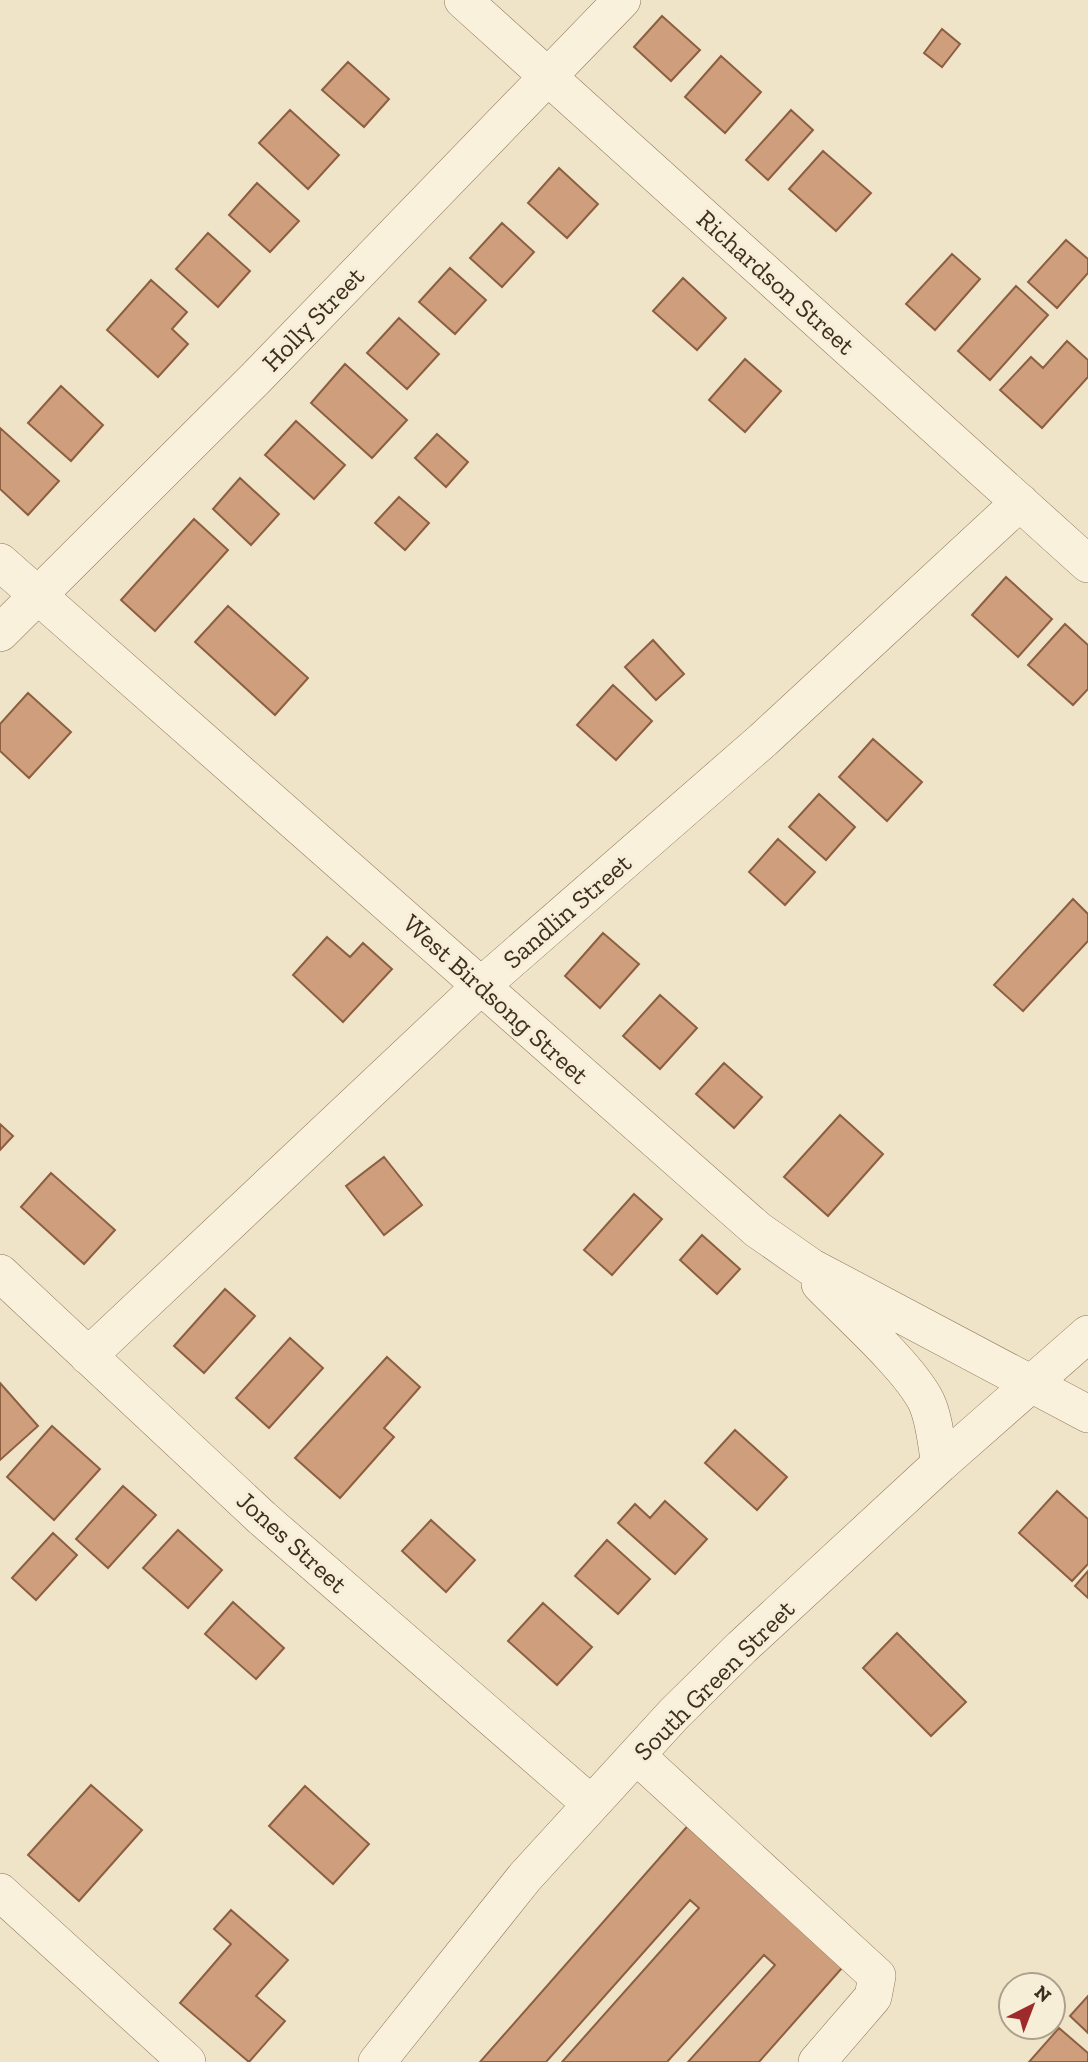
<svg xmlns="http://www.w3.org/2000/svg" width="1088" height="2062" font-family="'Zilla Slab',serif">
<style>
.building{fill:#cf9f7d;stroke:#8d5f41;stroke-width:2}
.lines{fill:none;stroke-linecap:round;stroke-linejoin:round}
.minor-casing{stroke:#8d765c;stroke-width:38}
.minor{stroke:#faf1dc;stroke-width:37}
.labels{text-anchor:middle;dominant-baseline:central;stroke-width:6;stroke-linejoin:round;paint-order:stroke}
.street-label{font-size:26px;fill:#3d2e20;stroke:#f7eed8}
</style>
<rect width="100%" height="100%" fill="#f0e4c8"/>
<path class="building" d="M662,16L700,50L671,81L634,47Z
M942,29L960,44L942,67L924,53Z
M721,56L761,92L725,133L685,97Z
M348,62L389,99L364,127L322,90Z
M290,110L339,155L308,189L259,143Z
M791,110L813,130L768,180L746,160Z
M823,151L871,193L836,231L789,189Z
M559,168L598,204L567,238L528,203Z
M257,183L299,221L270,252L229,215Z
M502,223L534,252L502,287L470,258Z
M208,233L250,271L218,307L176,269Z
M1066,240L1088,259V273L1057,308L1028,282Z
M952,254L980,279L935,330L906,304Z
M450,268L486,300L455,334L419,302Z
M683,278L726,318L697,350L653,311Z
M151,280L187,312L172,329L188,344L158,377L107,330Z
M1016,286L1048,315L990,380L958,351Z
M399,318L439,354L407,389L367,353Z
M1067,341L1088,360V377L1042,428L1000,390L1031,357L1043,368Z
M745,359L781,391L745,432L709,400Z
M345,364L407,420L372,458L311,403Z
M61,386L103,425L71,461L28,423Z
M296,421L345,465L314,499L265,455Z
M0,428L59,481L28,515L0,489Z
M437,434L468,462L446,487L415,458Z
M240,478L279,514L251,545L213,509Z
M399,497L429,523L405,550L375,523Z
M194,519L228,550L155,631L121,600Z
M1006,577L1052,619L1018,657L972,615Z
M228,606L308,678L275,715L195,642Z
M1065,624L1088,645V689L1073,705L1028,665Z
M653,640L684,674L656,700L625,667Z
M613,685L652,721L616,760L577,725Z
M28,693L71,732L29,778L0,751V724Z
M873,739L922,782L887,821L839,777Z
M819,794L855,827L826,860L789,827Z
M778,839L815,872L785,905L749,872Z
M1073,899L1088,914V941L1023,1011L994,985Z
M603,933L639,964L600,1008L565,976Z
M327,937L350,957L363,943L392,969L343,1022L293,975Z
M660,995L697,1028L660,1069L623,1036Z
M724,1063L762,1097L734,1128L696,1094Z
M840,1115L883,1154L828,1216L784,1177Z
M0,1124L13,1136L0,1150Z
M384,1157L422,1205L384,1235L346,1186Z
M51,1173L115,1230L84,1264L21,1207Z
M634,1194L662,1219L612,1275L584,1250Z
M702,1235L740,1269L717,1294L680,1260Z
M225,1289L255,1316L204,1373L174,1346Z
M290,1338L323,1368L269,1428L236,1398Z
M387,1357L420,1387L384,1428L394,1437L340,1498L295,1458Z
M0,1383L38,1426L0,1460Z
M52,1426L100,1469L54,1520L7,1477Z
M735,1430L787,1477L757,1510L705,1463Z
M123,1486L156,1515L108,1568L76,1539Z
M1057,1491L1088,1519V1564L1072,1581L1019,1533Z
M665,1501L707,1539L675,1574L618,1523L635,1504L650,1518Z
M431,1520L475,1560L446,1592L402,1551Z
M178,1530L222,1570L188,1608L143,1568Z
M53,1533L77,1555L36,1600L12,1578Z
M607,1540L650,1579L618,1614L575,1576Z
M1088,1571V1598L1075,1586Z
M233,1602L284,1648L256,1679L205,1634Z
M543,1603L592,1647L557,1685L508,1641Z
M897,1633L966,1702L931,1736L863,1668Z
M91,1785L142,1830L79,1901L28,1855Z
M305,1786L369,1844L333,1884L269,1826Z
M692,1821L849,1960L759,2062H688L775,1965L764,1955L667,2062H562L699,1908L690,1900L546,2062H480Z
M231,1910L288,1960L256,1996L285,2021L249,2062L180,2003L231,1944L214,1929Z
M1088,1996V2033L1070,2016Z
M1059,2028L1088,2053V2062H1029Z"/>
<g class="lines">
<defs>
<path id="minor" d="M463,0L1088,564
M0,562L758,1230L811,1267L1088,1414
M0,633L256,378L622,0
M0,1273L262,1518L591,1804
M820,1284C849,1314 908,1366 926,1401C935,1420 936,1444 940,1464
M88,1356L482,985L763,740L1020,502
M637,1756L877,1976L873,1997L817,2062
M0,1892L187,2062
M377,2062L525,1877L674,1714L742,1647L940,1464L1088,1334"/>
</defs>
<use href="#minor" class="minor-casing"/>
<use href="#minor" class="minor"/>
</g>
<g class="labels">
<g class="street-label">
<text transform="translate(776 282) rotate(42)">Richardson Street</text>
<text transform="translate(313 319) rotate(-46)">Holly Street</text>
<text transform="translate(567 911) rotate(-41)">Sandlin Street</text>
<text transform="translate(496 999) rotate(42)">West Birdsong Street</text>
<text transform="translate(292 1542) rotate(42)">Jones Street</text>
<text transform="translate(714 1680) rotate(-45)">South Green Street</text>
</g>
</g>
<g transform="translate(1032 2006) rotate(42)"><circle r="33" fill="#f7eed8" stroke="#ada18e" stroke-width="2"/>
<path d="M0-5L12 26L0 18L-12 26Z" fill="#9e2a2b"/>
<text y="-10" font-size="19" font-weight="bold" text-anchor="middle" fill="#3d2e20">N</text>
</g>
</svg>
